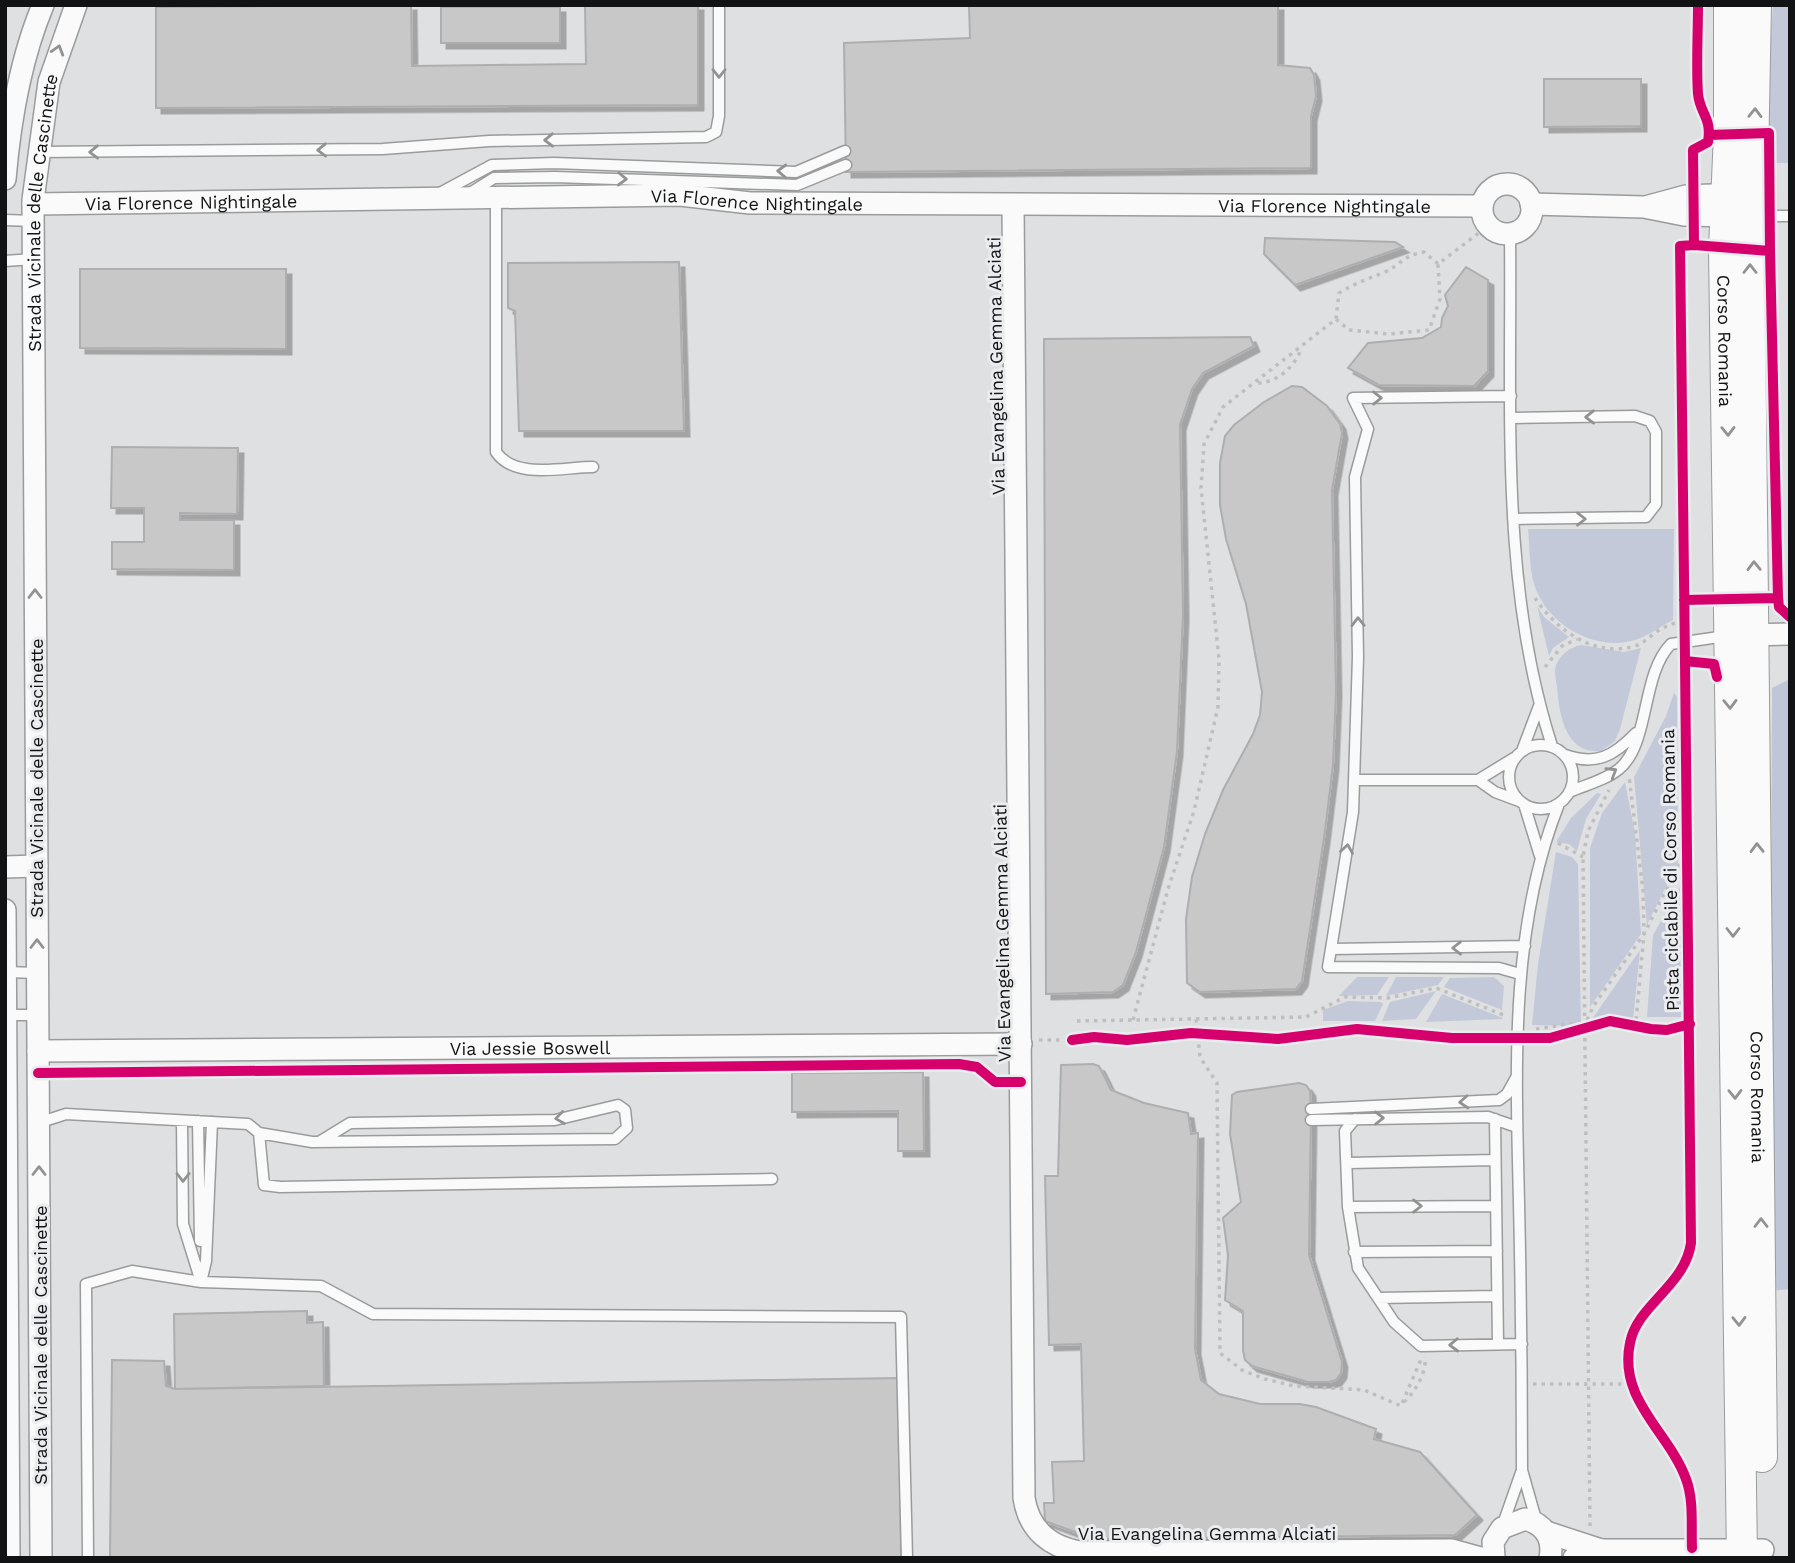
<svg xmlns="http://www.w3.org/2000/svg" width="1795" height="1563" font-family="'Work Sans',sans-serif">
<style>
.green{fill:#c3c9d8}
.forest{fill:#bfc6d7}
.building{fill:#c8c8c9;stroke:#aeaeb0;stroke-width:2;filter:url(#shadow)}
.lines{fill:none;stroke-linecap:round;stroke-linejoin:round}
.service-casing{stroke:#9a9b9c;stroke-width:13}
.minor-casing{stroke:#9a9b9c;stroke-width:24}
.secondary-casing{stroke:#9a9b9c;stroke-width:32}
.path{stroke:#bfbfc0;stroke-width:3.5;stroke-dasharray:3.5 5;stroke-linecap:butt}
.service{stroke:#fafafa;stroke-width:10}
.minor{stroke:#fafafa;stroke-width:21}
.secondary{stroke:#fafafa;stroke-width:30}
.cycleway-casing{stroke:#ebecef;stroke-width:15}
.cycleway{stroke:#d6006c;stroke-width:10}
.oneway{stroke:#929292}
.labels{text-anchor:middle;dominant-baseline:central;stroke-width:6;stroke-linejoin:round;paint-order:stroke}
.street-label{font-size:18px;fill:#121314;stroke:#ebecef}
</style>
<defs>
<filter id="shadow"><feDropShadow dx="5.5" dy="5.5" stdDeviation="0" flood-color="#0004"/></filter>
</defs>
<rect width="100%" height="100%" fill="#dfe0e1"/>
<path class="green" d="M1773,5H1790V163H1770L1764,156Z
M1528,529H1674L1673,620C1660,626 1649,636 1635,640C1596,652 1549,626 1535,587C1529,569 1530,548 1528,529Z
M1537,606L1544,617L1569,637L1553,648L1549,656Z
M1581,645L1624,652L1641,648L1620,729L1615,741L1601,751C1565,755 1559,713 1557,687C1556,680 1554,671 1556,665C1561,654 1570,647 1581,645Z
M1674,693L1677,697L1678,862L1647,925L1634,777L1666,716Z
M1625,782L1635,833L1641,934L1590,1007V848L1602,813Z
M1597,793L1601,794L1586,819L1577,851L1569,844L1556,842L1571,818Z
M1556,852L1572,857L1578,864L1581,1026L1532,1025L1538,964Z
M1684,880V1017H1647L1653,935Z
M1640,950L1633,1020L1590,1022Z
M1357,977H1389L1377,995L1339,996Z
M1396,977H1444L1438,985L1386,996Z
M1494,977L1504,986L1502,1010L1444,987L1450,978Z
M1436,991L1416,1019L1382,1021L1390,1002Z
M1442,994L1503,1018L1502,1019L1426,1022Z
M1348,1001L1381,1002L1383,1004L1375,1021H1323V1010Z"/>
<path class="forest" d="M1790,679V1289L1770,1291L1772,688Z"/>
<path class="building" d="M411,5L412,66L586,64L585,6L698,5V105L156,108V7Z
M969,5H1278V65L1310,68L1314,75L1316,96L1311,116V168L846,172L844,43L970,38Z
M441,7H560V43H441Z
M1544,79H1641V126L1544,127Z
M1265,238L1395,242L1403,247L1295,285L1264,254Z
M679,262L684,431H519L515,311L508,308V263Z
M1466,267L1488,280V371L1474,386L1379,385L1348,368L1368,343L1422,338L1441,327L1442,318L1448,306L1445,295Z
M80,269H286V349L80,348Z
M1250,337L1254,346L1203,373L1192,389L1180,425L1183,615L1177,751L1164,847L1136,952L1123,985L1113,992L1046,994L1044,339Z
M1292,386L1302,387L1327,406L1340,424L1342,433L1332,490L1336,691L1333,765L1324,838L1302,981L1296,989L1200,992L1187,983L1186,919L1192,877L1205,834L1223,790L1253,734L1260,715L1262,692L1246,604L1226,539L1220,505V463L1225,436L1234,425L1264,402Z
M112,447L238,448L237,514L180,513V520H234V570L112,569V542H144V508H111Z
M1093,1064L1099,1066L1111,1090L1144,1103L1188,1113L1191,1134L1198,1133L1195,1349L1201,1380L1219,1394L1260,1404H1300L1316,1407L1376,1429L1374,1439L1420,1452L1477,1515L1455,1535L1094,1539L1045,1521L1044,1503H1054L1052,1462L1084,1461L1081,1344L1049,1345L1045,1176H1058L1061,1065Z
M923,1072L924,1151H898V1111L792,1112V1073Z
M1299,1083L1306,1085L1310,1091L1311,1109L1309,1255L1342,1362L1341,1373L1336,1380L1329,1382H1308L1252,1366L1245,1360L1243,1351V1311L1225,1300L1228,1255L1223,1218L1241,1202L1230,1134L1232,1095L1237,1092Z
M307,1311V1323L323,1322L324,1386L175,1389L174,1314Z
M112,1360L164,1361L166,1386L175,1389L900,1378L901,1558H110Z"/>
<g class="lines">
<defs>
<path id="service" d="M38,152L383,149L489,141L706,137L716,132L719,116V5
M440,193L492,165L554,163L796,172L845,151
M467,195L494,178L555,177L797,185L846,165
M496,198V452C515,480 563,467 593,467
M1754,216H1790
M5,220L33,221
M1510,234C1512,405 1499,582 1552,746
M5,261L33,259
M1511,396L1353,398L1368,429L1355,477L1358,657L1353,812L1331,949L1525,946
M1511,418L1635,416L1650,421L1656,432V504L1646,517L1513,519
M1509 777a32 32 0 1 1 64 0a32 32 0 1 1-64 0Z
M1522,751L1539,706
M1565,755C1596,766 1614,756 1636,733
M1355,780H1478L1514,758
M1478,780L1495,792L1519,801
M1569,792C1585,785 1606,780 1619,769C1650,744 1641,674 1671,644L1726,636
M1524,804L1540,856
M1331,949L1328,967L1499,968L1520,974
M5,972L38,973
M5,1015H38
M1311,1109L1499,1100L1507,1094L1517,1076
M1355,1119L1345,1131L1348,1207L1358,1268L1394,1322L1421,1346L1522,1344
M1495,1119L1498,1343
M1311,1120L1488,1117L1517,1127
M182,1121L183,1224L201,1282
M198,1121L200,1241
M38,1123L66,1114L248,1124L259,1133L264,1185L280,1187L772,1179
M259,1133L312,1142L615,1139L627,1128L625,1110L618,1105L555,1120L350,1123L319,1142
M1348,1163L1495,1160
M1348,1207L1496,1206
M1354,1252L1497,1251
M201,1282L206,1261L212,1122
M1378,1298L1497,1296
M1537,1523L1522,1470C1522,1381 1521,1292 1519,1203C1516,1071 1509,929 1559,804
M1502,1527L1522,1470
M88,1558L86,1284L132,1271L201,1282L321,1286L373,1314L901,1317L907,1558"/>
<g id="minor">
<path d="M5,179C10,120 20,60 43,5"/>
<circle cx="1507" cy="209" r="25"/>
<path id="s1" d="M33,204L680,195L750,203L1482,206"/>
<path d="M1531,204L1644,207L1684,215L1738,216"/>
<path d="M1013,205L1024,1498C1029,1530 1050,1547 1080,1552L1452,1550L1481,1558"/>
<path d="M1649,206L1686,196L1738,194"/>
<path d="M1742,635L1790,634"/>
<path d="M5,867L37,866"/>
<path d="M5,910L9,1558"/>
<path id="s2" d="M38,1051L1021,1044"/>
<path d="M1546,1532L1601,1550"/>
<path id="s3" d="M41,1558L33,200L49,82L76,5"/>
<path d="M1494,1558L1493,1542L1502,1528L1525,1519C1544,1524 1554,1538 1550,1558"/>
<path d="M1574,1558L1601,1550H1763"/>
</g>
<g id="secondary">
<path id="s4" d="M1729,5V134L1724,249L1742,1558"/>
<path id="s5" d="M1756,5L1750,321L1762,1457"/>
</g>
</defs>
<use href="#service" class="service-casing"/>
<use href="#minor" class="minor-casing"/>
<use href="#secondary" class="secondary-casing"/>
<path class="path" d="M1336,319L1339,293C1355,283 1368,279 1385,272C1402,264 1402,256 1424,252L1438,264
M1258,383C1278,382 1293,368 1301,350
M1535,598C1556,629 1591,656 1632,647C1644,644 1650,636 1659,630C1667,625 1676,623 1685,620
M1545,667L1562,646L1577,639
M1558,843L1583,857
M1196,1019L1200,1057L1217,1083L1220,1353L1242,1370L1265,1379L1294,1386L1364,1390L1401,1406L1422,1357
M1133,1020L1168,889L1194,811L1218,707L1219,659L1201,488L1204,444L1223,407L1336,319L1349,330L1389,334L1429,330L1440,299L1438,264L1488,226
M1587,1020L1594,1005L1644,934L1688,847
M1077,1021L1306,1017L1345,997L1388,998L1436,988L1506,1016
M1536,1029L1595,1020L1636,1021L1644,934L1643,890L1629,776
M1039,1040H1072
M1533,1384H1633
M1404,1402C1415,1392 1427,1372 1425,1357
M1590,1526L1583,857L1588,831L1609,790"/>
<use href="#service" class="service"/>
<use href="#minor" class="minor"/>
<use href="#secondary" class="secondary"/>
<defs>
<path id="cycleway" d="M1698,5C1698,35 1696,65 1698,94C1700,114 1712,117 1708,142L1693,150L1694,245L1680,246L1685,661L1714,664L1717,677
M1694,245L1770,251L1769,133L1709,135
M1770,251L1778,598L1779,607L1790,617
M1684,600L1778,598
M1685,661L1691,1243C1685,1286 1637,1305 1630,1343C1618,1400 1669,1432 1686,1479C1694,1500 1691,1526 1692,1548
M1072,1040L1094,1037L1127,1040L1191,1033L1278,1039L1357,1029L1452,1038H1550L1610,1021L1651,1029L1667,1030L1690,1024
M38,1073L959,1064L977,1067L995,1082H1021"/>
</defs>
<use href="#cycleway" class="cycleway-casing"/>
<use href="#cycleway" class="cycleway"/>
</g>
<defs><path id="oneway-chevron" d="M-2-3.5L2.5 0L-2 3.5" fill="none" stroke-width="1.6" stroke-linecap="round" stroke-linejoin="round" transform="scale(1.75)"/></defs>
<g class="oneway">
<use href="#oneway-chevron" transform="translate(58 50) rotate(-73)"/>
<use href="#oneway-chevron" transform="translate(719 73) rotate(90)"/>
<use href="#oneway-chevron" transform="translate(1755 113) rotate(-89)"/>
<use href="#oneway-chevron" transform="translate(549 140) rotate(179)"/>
<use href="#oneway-chevron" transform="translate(322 150) rotate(179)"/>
<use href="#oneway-chevron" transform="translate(94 152) rotate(179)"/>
<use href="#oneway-chevron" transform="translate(782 171) rotate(-178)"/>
<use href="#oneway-chevron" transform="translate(622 179) rotate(2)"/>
<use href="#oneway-chevron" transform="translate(1750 269) rotate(-90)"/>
<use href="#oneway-chevron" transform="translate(1377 398) rotate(-1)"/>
<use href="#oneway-chevron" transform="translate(1590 417) rotate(179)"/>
<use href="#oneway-chevron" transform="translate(1728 431) rotate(89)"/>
<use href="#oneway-chevron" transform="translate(1581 519)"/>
<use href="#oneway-chevron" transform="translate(1754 566) rotate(-91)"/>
<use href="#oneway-chevron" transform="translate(35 594) rotate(-90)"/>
<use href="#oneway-chevron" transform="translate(1358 622) rotate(-91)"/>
<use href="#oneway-chevron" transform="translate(1730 704) rotate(89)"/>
<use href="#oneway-chevron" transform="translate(1612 772) rotate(-31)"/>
<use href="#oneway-chevron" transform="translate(1757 848) rotate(-91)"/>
<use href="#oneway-chevron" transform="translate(1347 849) rotate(-81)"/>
<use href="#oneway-chevron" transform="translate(1733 932) rotate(90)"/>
<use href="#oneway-chevron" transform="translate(37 944) rotate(-90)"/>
<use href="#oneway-chevron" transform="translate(1457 948) rotate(180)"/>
<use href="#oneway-chevron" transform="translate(1735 1094) rotate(89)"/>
<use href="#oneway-chevron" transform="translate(1464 1102) rotate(177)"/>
<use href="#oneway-chevron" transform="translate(560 1118) rotate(172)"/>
<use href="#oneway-chevron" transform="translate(1379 1118) rotate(-1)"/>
<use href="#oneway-chevron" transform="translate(39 1171) rotate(-90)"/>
<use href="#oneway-chevron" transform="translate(183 1177) rotate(90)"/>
<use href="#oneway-chevron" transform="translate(1417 1206)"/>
<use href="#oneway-chevron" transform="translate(1761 1223) rotate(-90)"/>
<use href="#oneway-chevron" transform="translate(1739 1321) rotate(89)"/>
<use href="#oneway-chevron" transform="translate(1454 1345) rotate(178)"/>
</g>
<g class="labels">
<g class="street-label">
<text stroke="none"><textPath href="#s1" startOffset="724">Via Florence Nightingale</textPath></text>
<text stroke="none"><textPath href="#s1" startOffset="158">Via Florence Nightingale</textPath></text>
<text stroke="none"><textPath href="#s1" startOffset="1292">Via Florence Nightingale</textPath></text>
<text stroke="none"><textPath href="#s3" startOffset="1346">Strada Vicinale delle Cascinette</textPath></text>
<text stroke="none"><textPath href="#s4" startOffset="336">Corso Romania</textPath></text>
<text transform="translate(996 366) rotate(-91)">Via Evangelina Gemma Alciati</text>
<text transform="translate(36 778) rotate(-90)">Strada Vicinale delle Cascinette</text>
<text transform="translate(1670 870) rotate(-91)">Pista ciclabile di Corso Romania</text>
<text transform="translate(1002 933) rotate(-91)">Via Evangelina Gemma Alciati</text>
<text stroke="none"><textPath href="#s2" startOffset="492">Via Jessie Boswell</textPath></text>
<text stroke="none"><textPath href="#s5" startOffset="1092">Corso Romania</textPath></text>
<text transform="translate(40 1345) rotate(-90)">Strada Vicinale delle Cascinette</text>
<text x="1207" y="1533">Via Evangelina Gemma Alciati</text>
</g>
</g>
<rect width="1795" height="1563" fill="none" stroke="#121314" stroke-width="14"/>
</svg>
